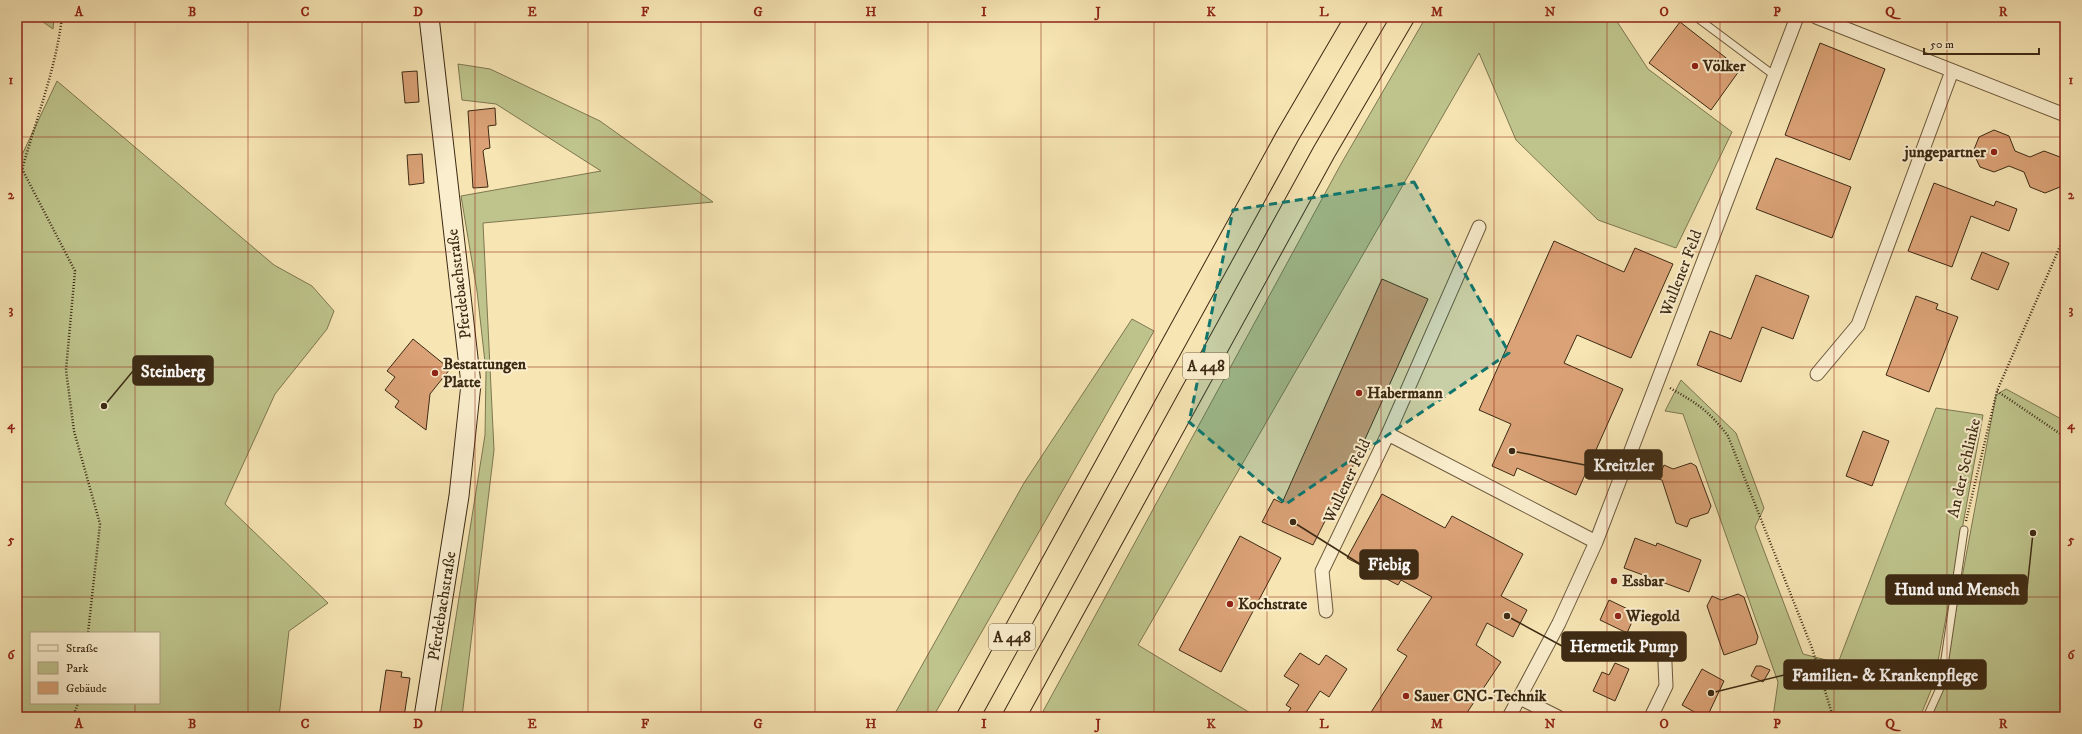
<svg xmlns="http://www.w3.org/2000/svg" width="2082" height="734" font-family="'IM FELL DW Pica',serif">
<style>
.green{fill:#bec48c;stroke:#7e7750;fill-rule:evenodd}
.building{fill:#daa276;stroke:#3d2a14}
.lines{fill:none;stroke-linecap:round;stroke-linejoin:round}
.service-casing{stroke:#6c593c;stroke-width:9}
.minor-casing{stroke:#6c593c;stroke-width:15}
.secondary-casing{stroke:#3d2a14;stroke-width:21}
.motorway-casing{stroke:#3d2a14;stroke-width:24}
.path{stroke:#3d2a14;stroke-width:2.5;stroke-dasharray:1 2;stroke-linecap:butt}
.service{stroke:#faeece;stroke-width:7}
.minor{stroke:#faeece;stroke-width:13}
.secondary{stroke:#faeece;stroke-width:19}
.motorway{stroke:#f7e5b4;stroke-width:22}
.marked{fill:#0f766e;fill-opacity:0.2;stroke:#0f766e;stroke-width:3;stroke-dasharray:8 5;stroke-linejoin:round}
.grid{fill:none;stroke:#8f2418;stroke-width:1;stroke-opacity:0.55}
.poi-dot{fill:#8f2418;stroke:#faeece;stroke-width:1.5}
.labels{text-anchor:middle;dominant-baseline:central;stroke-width:4;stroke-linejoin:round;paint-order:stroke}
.shield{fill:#faeece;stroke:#76654c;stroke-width:1}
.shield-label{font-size:15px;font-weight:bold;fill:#3d2a14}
.poi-label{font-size:16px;font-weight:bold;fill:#3d2a14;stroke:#faeece;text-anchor:start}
.street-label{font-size:16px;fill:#3d2a14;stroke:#faeece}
.leader{fill:none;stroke:#3d2a14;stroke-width:1.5}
.callout-dot{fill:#3d2a14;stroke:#faeece;stroke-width:1.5}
.callout{fill:#3d2a14;stroke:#3d2a14;stroke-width:1.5}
.callout-label{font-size:17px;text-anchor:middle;font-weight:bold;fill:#fff}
.neatline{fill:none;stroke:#8f2418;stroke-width:1.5}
.grid-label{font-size:13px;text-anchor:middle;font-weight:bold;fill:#8f2418}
</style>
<rect width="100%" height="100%" fill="#f7e5b4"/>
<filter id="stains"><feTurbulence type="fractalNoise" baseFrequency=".005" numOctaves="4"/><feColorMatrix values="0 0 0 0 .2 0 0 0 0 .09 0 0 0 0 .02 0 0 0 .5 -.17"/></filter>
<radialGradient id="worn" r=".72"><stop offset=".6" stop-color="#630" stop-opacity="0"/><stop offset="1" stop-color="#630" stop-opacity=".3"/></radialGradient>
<path class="green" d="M36,17H54L53,29Z
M1426,17H1614L1648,69L1732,132L1676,248L1598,220L1516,140L1479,53L1138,645L1257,717H1040L1341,164Z
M458,64L490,69L600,121L713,202L483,223L494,450L462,717H440L485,435L486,371L477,291L461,196L601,171L496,104L462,100Z
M57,81L274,265L312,286L334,311L327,329L275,394L225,504L328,603L289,631L279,717H17V171L20,159ZM31,633H159V703H31Z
M1132,319L1154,331L933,717H893L1024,483Z
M1681,380L1736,433L1764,508L1755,527L1803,654L1838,663L1936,408L1983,415L1934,683L1920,717H1773L1778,682L1683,414L1665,411Z
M2006,389L2065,421V717H1929L1942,685L1996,395Z"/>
<path class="building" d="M1680,22L1739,68V71L1711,110L1649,63Z
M1820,43L1885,69L1850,160L1785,135Z
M417,71L419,102L405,103L402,72Z
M495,108L496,125L488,126L490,148L485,149L483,151L488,187L473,188L468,111Z
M1994,130L2009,136L2015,151L2030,157L2044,151L2060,157L2065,171L2060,187L2045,193L2030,187L2024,172L2009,166L1994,172L1980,167L1973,152L1979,137Z
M422,154L424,183L409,185L407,155Z
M1776,158L1851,187L1832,238L1756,209Z
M1934,183L1994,206L1996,201L2017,209L2009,231L1971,216L1952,267L1908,251Z
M1554,241L1624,272L1635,248L1673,264L1631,358L1577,335L1564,363L1623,389L1576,495L1517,468L1514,476L1492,466L1511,424L1479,410Z
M1982,252L2009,263L1998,290L1971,279Z
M1756,275L1809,296L1793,339L1762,327L1741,382L1697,365L1710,331L1731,339Z
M1382,279L1428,299L1335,506L1333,505L1313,545L1262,522L1274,499L1282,503Z
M1916,296L1938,304L1936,309L1958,317L1929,392L1886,375Z
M413,339L450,369L430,394L426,430L395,407L399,401L385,390L395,377L387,371Z
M1863,431L1889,441L1872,486L1846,476Z
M1691,463L1696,466L1711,506L1708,513L1690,519L1687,527L1676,523L1662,480L1658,479L1664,465L1673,469Z
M1382,494L1445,528L1452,516L1523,554L1501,596L1527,610L1513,637L1487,623L1476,645L1501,662L1464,717H1368L1407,656L1397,650L1432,597L1401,580L1398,585L1347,558Z
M1240,536L1281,558L1221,672L1179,650Z
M1635,538L1656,546L1657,543L1701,560L1689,592L1624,568Z
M1738,594L1744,597L1758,637L1756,644L1724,655L1707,606L1712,596L1721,600Z
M1609,600L1636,613L1627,633L1600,620Z
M1300,653L1319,665L1326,655L1347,669L1329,697L1320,691L1303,717H1285L1291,708L1286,705L1299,685L1284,676Z
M1615,663L1629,669L1615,701L1593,691L1602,672L1609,675Z
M1756,666H1761L1770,670L1763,682L1751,676Z
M1702,669L1724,681L1707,717H1703L1682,705Z
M386,670L402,672L401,677L410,678L404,717H379Z"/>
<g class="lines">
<defs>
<path id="service" d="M1696,17L1775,76
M1927,717L1941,686L1964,530"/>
<path id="minor" d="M1816,17L2065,115
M1817,374L1858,325L1952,71
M1388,434L1479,227
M1326,611L1322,571L1388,434L1596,542
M1520,698L1558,717
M1509,717L1559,623L1596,542L1797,17
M1651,717L1666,686L1664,641"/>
<path id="secondary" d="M424,717L459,496L471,384L429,17"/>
<path id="motorway" d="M968,717L1288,135L1357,17
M1014,717L1324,152L1403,17"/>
</defs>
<use href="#service" class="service-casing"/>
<use href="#minor" class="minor-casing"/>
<use href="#secondary" class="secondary-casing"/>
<use href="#motorway" class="motorway-casing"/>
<path class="path" d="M22,169L75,271L66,370L74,431L100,524L88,633
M17,189C31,131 55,76 62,17
M1670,388C1698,404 1708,410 1728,436L1812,648L1833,717
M1997,391L2065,437
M1966,521L1997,391L2065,235
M73,717L78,703"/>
<use href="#service" class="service"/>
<use href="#minor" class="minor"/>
<use href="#secondary" class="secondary"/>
<use href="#motorway" class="motorway"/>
</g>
<path class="marked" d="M1414,182L1509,353L1286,504L1189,422L1233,210Z"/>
<path class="grid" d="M135,17V633M248,17V717M362,17V717M475,17V717M588,17V717M701,17V717M815,17V717M928,17V717M1041,17V717M1154,17V717M1267,17V717M1381,17V717M1494,17V717M1607,17V717M1720,17V717M1834,17V717M1947,17V717M17,137H2065M17,252H2065M17,367H2065M17,482H2065M17,597H2065M135,703V717"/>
<g class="poi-dot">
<circle cx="1695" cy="66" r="4"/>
<circle cx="1994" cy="152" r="4"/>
<circle cx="435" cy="373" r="4"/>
<circle cx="1359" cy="393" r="4"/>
<circle cx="1614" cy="581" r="4"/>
<circle cx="1230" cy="604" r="4"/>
<circle cx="1618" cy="616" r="4"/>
<circle cx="1406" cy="696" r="4"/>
</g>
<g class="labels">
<g class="shield">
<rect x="1183" y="353" width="46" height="26" rx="3"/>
<rect x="989" y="624" width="46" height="26" rx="3"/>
</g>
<g class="shield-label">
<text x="1206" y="366">A 448</text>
<text x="1012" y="637">A 448</text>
</g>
<g class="poi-label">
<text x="1703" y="66">Völker</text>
<text x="1986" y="152" text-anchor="end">jungepartner</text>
<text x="443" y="364">Bestattungen<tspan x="443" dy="18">Platte</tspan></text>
<text x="1367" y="393">Habermann</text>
<text x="1622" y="581">Essbar</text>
<text x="1238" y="604">Kochstrate</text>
<text x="1626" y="616">Wiegold</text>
<text x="1414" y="696">Sauer CNC-Technik</text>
</g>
<g class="street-label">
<text transform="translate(1681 273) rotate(-69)">Wullener Feld</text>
<text transform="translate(459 284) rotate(-97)">Pferdebachstraße</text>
<text transform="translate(1964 468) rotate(-77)">An der Schlinke</text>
<text transform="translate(1347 481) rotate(-65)">Wullener Feld</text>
<text transform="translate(442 606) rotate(-81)">Pferdebachstraße</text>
</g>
</g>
<path class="leader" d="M104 406L133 371M1512 451L1585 465M1293 522L1360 564M2033 533L2027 589M1507 616L1562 646M1711 693L1784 675"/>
<g class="callout-dot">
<circle cx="104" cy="406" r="4"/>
<circle cx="1512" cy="451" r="4"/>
<circle cx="1293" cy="522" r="4"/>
<circle cx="2033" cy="533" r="4"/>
<circle cx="1507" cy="616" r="4"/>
<circle cx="1711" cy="693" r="4"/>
</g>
<g class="callout">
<rect x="133" y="356" width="80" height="29" rx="4"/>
<rect x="1585" y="450" width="77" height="29" rx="4"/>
<rect x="1360" y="550" width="58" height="29" rx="4"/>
<rect x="1886" y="575" width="141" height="29" rx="4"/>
<rect x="1562" y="632" width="124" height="29" rx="4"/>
<rect x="1784" y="660" width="202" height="29" rx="4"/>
</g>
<g class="callout-label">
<text x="173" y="377">Steinberg</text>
<text x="1624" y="471">Kreitzler</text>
<text x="1389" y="570">Fiebig</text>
<text x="1957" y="595">Hund und Mensch</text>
<text x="1624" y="652">Hermetik Pump</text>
<text x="1885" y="681">Familien- &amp; Krankenpflege</text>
</g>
<rect width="2082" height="734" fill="none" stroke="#f7e5b4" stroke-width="44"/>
<rect x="30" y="632" width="130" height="72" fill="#faeece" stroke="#aea084"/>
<rect x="38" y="645" width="20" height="6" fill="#faeece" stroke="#aea084"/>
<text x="66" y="652" font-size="12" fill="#3d2a14">Straße</text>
<rect x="38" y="662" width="20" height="12" fill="#bec48c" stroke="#aea084"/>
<text x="66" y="672" font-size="12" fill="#3d2a14">Park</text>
<rect x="38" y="682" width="20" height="12" fill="#daa276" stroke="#aea084"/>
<text x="66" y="692" font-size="12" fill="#3d2a14">Gebäude</text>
<path d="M1924 48v6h115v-6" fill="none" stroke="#3d2a14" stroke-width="2"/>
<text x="1930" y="48" font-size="12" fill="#3d2a14" stroke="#faeece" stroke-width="3" paint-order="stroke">50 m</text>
<rect x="22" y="22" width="2038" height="690" class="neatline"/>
<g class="grid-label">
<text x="79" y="16">A</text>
<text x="192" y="16">B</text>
<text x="305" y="16">C</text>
<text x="418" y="16">D</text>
<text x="532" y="16">E</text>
<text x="645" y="16">F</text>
<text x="758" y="16">G</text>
<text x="871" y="16">H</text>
<text x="984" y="16">I</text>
<text x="1098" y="16">J</text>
<text x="1211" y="16">K</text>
<text x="1324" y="16">L</text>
<text x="1437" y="16">M</text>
<text x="1550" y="16">N</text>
<text x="1664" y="16">O</text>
<text x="1777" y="16">P</text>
<text x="1890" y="16">Q</text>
<text x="2003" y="16">R</text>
<text x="11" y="84">1</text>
<text x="2071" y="84">1</text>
<text x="11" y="199">2</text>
<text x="2071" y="199">2</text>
<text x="11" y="314">3</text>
<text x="2071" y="314">3</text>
<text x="11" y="429">4</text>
<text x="2071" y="429">4</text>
<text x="11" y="544">5</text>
<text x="2071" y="544">5</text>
<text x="11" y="659">6</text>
<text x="2071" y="659">6</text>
<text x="79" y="728">A</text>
<text x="192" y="728">B</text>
<text x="305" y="728">C</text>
<text x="418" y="728">D</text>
<text x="532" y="728">E</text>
<text x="645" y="728">F</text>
<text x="758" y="728">G</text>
<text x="871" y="728">H</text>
<text x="984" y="728">I</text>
<text x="1098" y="728">J</text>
<text x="1211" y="728">K</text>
<text x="1324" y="728">L</text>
<text x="1437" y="728">M</text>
<text x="1550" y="728">N</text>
<text x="1664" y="728">O</text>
<text x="1777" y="728">P</text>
<text x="1890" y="728">Q</text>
<text x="2003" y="728">R</text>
</g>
<rect width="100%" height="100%" filter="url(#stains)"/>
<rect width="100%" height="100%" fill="url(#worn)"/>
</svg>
